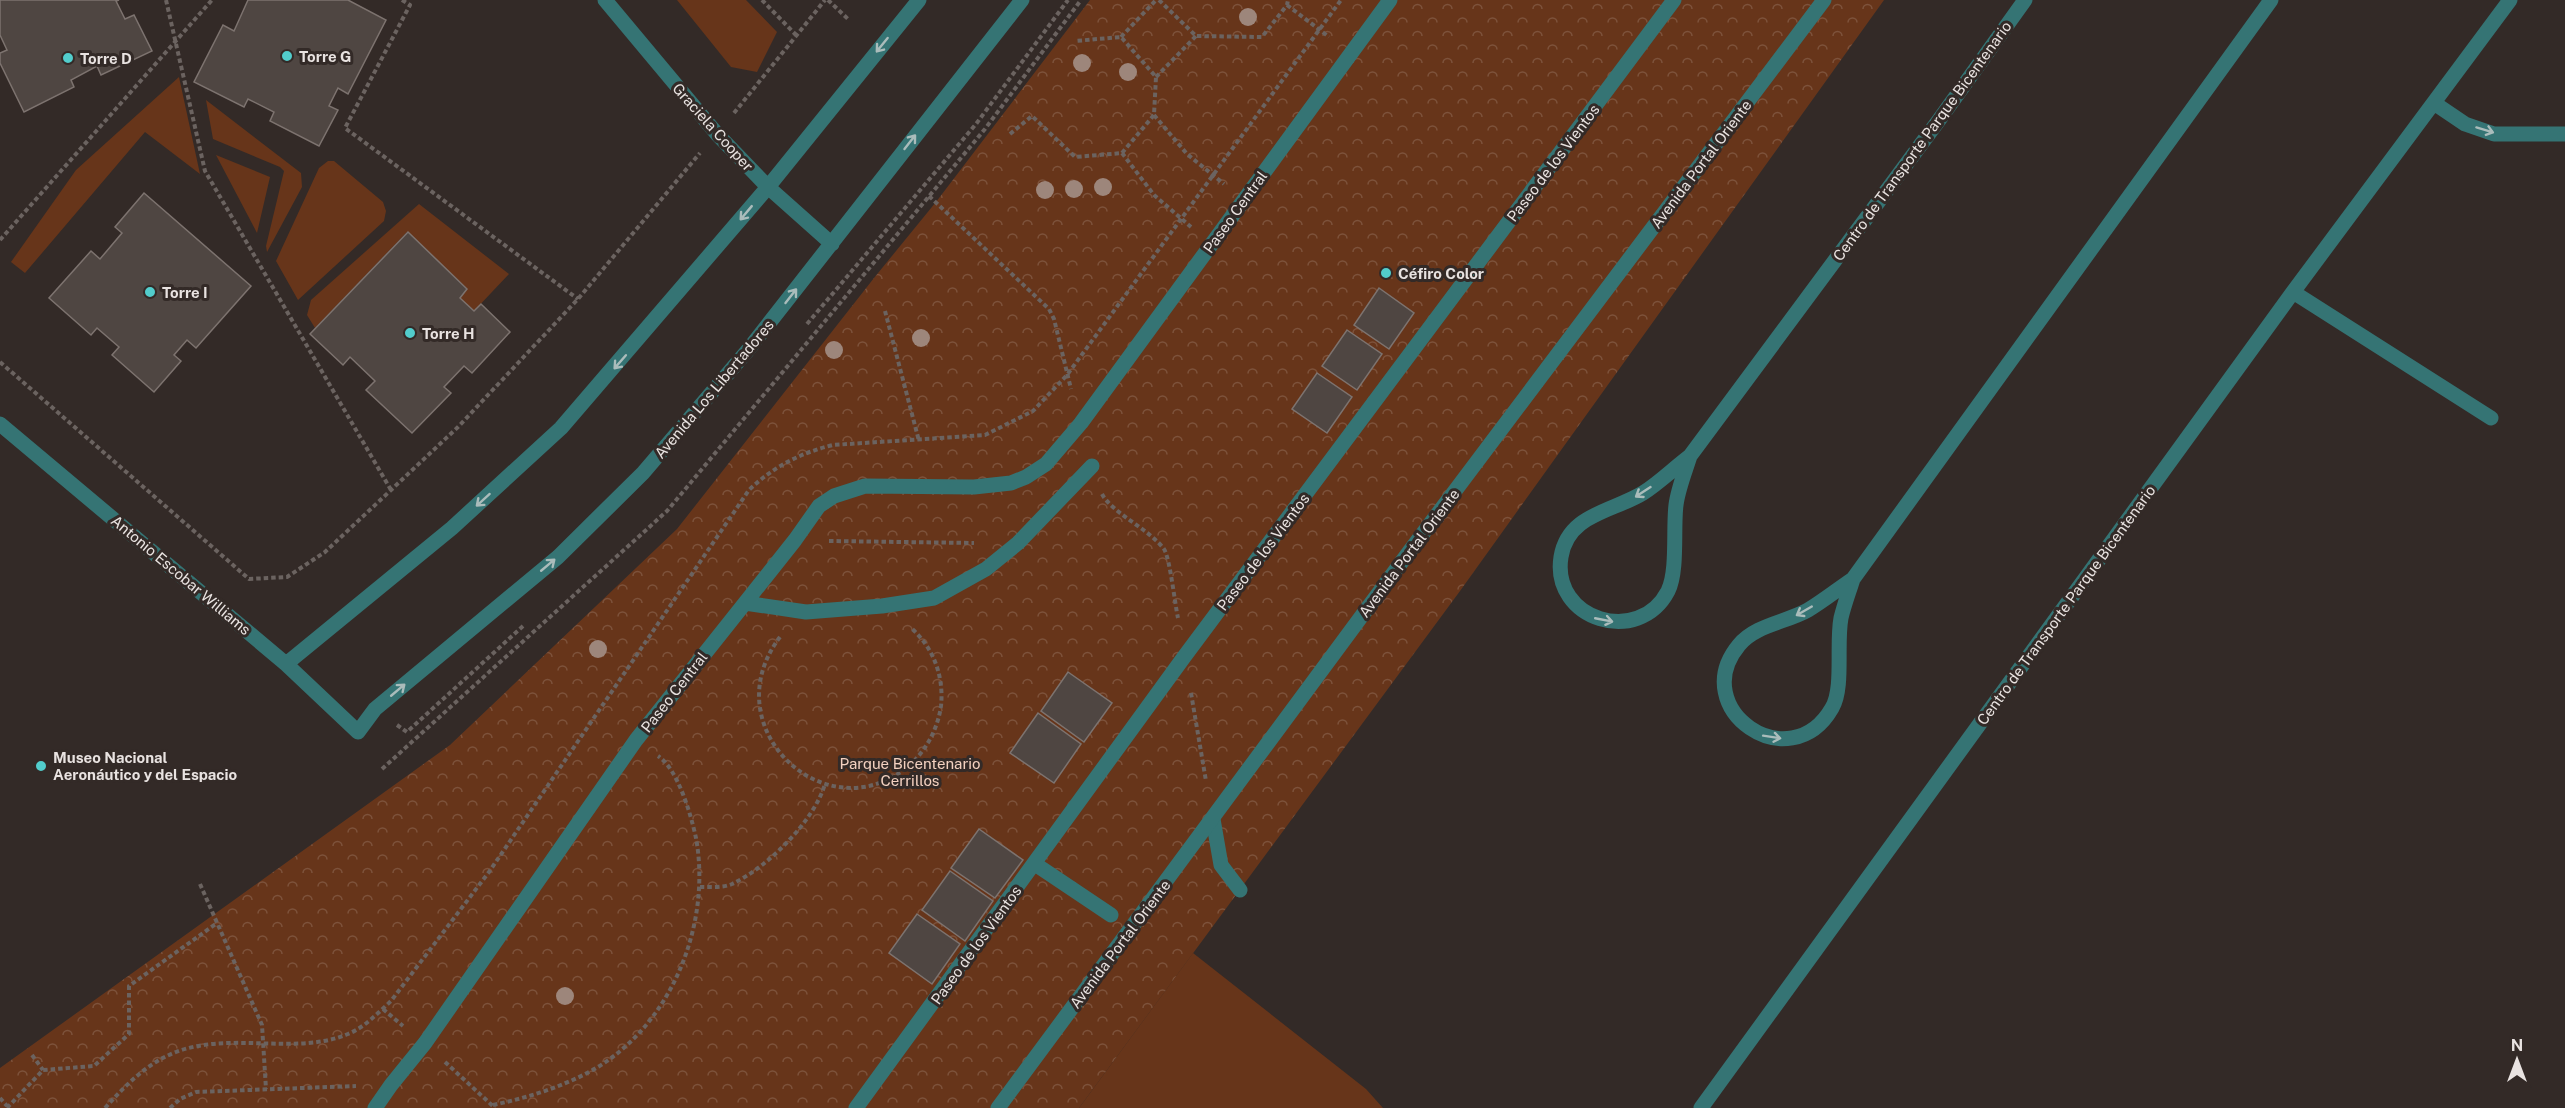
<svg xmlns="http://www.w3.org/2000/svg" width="2565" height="1108" font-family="'Public Sans',sans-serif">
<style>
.green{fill:#67351a}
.park{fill:url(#park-crowns)}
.building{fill:#4f4642;stroke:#7d736f;stroke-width:1.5}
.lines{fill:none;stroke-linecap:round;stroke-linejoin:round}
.path{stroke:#6b6360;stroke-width:4;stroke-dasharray:4.5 3;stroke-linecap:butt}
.lane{stroke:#357474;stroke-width:15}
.street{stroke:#357474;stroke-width:15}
.tree{fill:#9d867b}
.oneway{stroke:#aabcbb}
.poi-dot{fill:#52cdcc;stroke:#332a27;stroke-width:2}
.labels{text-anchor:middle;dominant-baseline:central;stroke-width:6;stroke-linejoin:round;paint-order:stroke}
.poi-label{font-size:15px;font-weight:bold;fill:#e9e3e1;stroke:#332a27;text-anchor:start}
.street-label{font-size:15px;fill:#e9e3e1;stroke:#332a27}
.park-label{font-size:15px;fill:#f3d1c0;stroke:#332a27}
</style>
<defs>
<pattern id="park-crowns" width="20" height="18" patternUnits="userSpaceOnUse" patternTransform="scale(1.5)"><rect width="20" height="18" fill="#67351a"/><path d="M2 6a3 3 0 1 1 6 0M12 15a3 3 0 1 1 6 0" fill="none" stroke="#7d523b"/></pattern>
</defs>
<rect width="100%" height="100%" fill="#332a27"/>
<path class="green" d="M677,0H746L777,32L757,72L731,67Z
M179,77L200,174L145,132L25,273L11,262L76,170Z
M206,100L301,173L302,187L267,252L266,246L284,171L280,167L213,139Z
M216,155L270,177L257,233Z
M328,161H334L383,202L386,211L384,221L298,300L276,261L319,168Z
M419,204L509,274L474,311L460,298L467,289L407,232L315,328L307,315L311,300Z
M1193,953L1366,1089L1383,1108H1079Z"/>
<path class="park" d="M1090,0H1884L1460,591L1079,1108H0V1068L450,745L677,529L874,278L936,202Z"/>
<path class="building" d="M0,0H119L116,1L125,19L134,15L152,51L101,75L97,66L71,80L74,87L24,112L0,63V53L7,50L0,35Z
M248,0H348L386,20L348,94L338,88L329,106L338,110L319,146L270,121L274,112L248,99L244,107L194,82L223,25L234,31Z
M144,193L251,286L196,348L187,340L174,355L181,361L154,392L112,355L119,347L97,328L91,335L49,298L91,251L100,259L122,233L115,227Z
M408,232L467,289L460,298L474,311L481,304L510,332L472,373L464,366L444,387L451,393L412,433L366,390L375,381L350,357L343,365L310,334Z
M1379,288L1414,313L1389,349L1354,325Z
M1347,330L1382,354L1357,390L1322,366Z
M1317,373L1352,397L1327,433L1292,409Z
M1068,672L1112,703L1084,742L1041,711Z
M1038,713L1081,744L1054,783L1010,753Z
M979,829L1023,860L995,898L951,868Z
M950,871L993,901L965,941L922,910Z
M917,914L960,944L932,984L889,953Z"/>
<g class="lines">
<path class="path" d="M166,0L205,171L391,490
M402,0L410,5L345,128L578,299
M762,0L797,36
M828,0L848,19
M1159,0L1196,36L1262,37L1287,5L1288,0
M1287,5L1329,37
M1121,37L1156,0
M1156,77L1196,36
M734,113L825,0
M1154,115L1187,154L1224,184
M1010,134L1032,116L1075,157L1122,153L1154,115L1156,77L1121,37L1075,41
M1122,153L1154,195L1191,227
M929,196L1049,309L1054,319L1071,389
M0,240L212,0
M885,311L919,441
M807,324L976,124L1068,0
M0,362L249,579L287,577L325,552L391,490L458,427L578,299L700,153
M1102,494C1112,513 1149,529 1164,549C1170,558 1175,605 1178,618
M829,541L974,543
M780,637C710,729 831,839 913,762C928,747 938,727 941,706C944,677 934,648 911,628
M1191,693L1206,781
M397,725L407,732L523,626
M382,769L667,511L985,129L1081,0
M200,884L262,1025L266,1089
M700,887C710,887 723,888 732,884C768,867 814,821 825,784
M383,1009L403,1026
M32,1055L43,1070
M445,1062L495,1108
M0,1098L7,1106
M493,1105C526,1098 559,1088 589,1072C670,1029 712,926 696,838C691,815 678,769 658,756
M7,1108L43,1070L94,1066L129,1034V986L217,923
M105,1108C126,1085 147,1063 176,1052C231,1031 296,1056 348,1034C365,1027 378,1013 391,1001L489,872L749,490C773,467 800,453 833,445L985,435L1033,411L1067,375L1341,0
M170,1108L180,1099L196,1092L356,1086"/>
<path class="lane" d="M2434,103L2465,124L2494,134H2565
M2293,292L2491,418
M1690,456C1685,472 1678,489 1676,505C1673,528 1678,571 1668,591C1639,647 1551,620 1561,557C1568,514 1612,512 1643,493C1659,483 1674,468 1690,456L1939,120L2025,0
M1853,579C1838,589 1823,601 1808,610C1787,622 1755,625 1739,645C1686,709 1790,781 1832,708C1844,688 1836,644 1841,618C1844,605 1849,592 1853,579L2271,0
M1213,819L1221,865L1240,890
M1701,1108L2293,292L2510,0"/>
<path class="street" d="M605,0L717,134L768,187L832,244
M0,424L286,664L358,732L375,709L558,557L643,473L748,350L1022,0
M745,603L795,540L819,506L834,496L865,486L974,487L1011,483L1026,477L1046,464L1081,423L1390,0
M286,664L452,528L561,428L768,187L919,0
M1035,864L1111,915
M375,1108L391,1085L425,1043L636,740L745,603L806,612L882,606L934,598L986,569L1018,543L1092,466
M856,1108L1184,657L1674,0
M998,1108L1409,552L1824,0"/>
</g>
<g class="tree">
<circle cx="1248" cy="17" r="9"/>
<circle cx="1082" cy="63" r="9"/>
<circle cx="1128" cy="72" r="9"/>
<circle cx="1103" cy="187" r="9"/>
<circle cx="1074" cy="189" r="9"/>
<circle cx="1045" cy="190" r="9"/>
<circle cx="921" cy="338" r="9"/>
<circle cx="834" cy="350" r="9"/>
<circle cx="598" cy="649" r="9"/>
<circle cx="565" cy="996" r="9"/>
</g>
<defs><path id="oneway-shaft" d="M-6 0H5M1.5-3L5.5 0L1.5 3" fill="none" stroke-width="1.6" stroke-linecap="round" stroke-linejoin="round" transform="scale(1.5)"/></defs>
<g class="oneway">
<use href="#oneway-shaft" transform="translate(882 45) rotate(129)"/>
<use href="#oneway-shaft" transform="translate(2485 130) rotate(17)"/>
<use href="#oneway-shaft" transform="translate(910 142) rotate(-52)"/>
<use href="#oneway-shaft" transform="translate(746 213) rotate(130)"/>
<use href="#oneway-shaft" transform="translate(791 296) rotate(-52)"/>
<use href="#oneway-shaft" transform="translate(620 362) rotate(131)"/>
<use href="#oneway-shaft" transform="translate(1643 492) rotate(147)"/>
<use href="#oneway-shaft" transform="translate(483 500) rotate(138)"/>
<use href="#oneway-shaft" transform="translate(548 565) rotate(-40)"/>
<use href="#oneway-shaft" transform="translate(1804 611) rotate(150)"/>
<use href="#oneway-shaft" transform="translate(1604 620) rotate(11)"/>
<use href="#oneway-shaft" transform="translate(398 690) rotate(-40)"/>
<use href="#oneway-shaft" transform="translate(1772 737) rotate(9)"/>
</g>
<g class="poi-dot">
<circle cx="287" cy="56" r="6"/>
<circle cx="68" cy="58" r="6"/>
<circle cx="1386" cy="273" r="6"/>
<circle cx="150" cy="292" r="6"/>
<circle cx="410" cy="333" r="6"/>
<circle cx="41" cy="766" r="6"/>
</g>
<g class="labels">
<g class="poi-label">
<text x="299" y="56">Torre G</text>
<text x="80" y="58">Torre D</text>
<text x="1398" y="273">Céfiro Color</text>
<text x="162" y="292">Torre I</text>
<text x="422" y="333">Torre H</text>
<text x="53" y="757">Museo Nacional<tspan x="53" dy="17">Aeronáutico y del Espacio</tspan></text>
</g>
<g class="street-label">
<text transform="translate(713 127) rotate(48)">Graciela Cooper</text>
<text transform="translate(1922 141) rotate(-54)">Centro de Transporte Parque Bicentenario</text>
<text transform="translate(1553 163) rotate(-53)">Paseo de los Vientos</text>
<text transform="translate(1701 164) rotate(-53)">Avenida Portal Oriente</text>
<text transform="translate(1235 212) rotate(-54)">Paseo Central</text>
<text transform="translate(714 389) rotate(-50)">Avenida Los Libertadores</text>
<text transform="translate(1263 552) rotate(-53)">Paseo de los Vientos</text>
<text transform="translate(1409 553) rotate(-53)">Avenida Portal Oriente</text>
<text transform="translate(181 575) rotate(40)">Antonio Escobar Williams</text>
<text transform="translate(2066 605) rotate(-54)">Centro de Transporte Parque Bicentenario</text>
<text transform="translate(674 692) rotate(-52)">Paseo Central</text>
<text transform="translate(1120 944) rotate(-53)">Avenida Portal Oriente</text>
<text transform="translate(976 945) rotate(-54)">Paseo de los Vientos</text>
</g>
<g class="park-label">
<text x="910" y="763">Parque Bicentenario<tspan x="910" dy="17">Cerrillos</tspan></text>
</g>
</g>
<g transform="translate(2517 1060)" stroke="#332a27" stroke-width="4.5" paint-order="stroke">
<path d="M0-4.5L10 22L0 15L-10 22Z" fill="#e9e3e1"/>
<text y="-9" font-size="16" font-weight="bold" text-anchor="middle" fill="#e9e3e1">N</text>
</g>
</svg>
